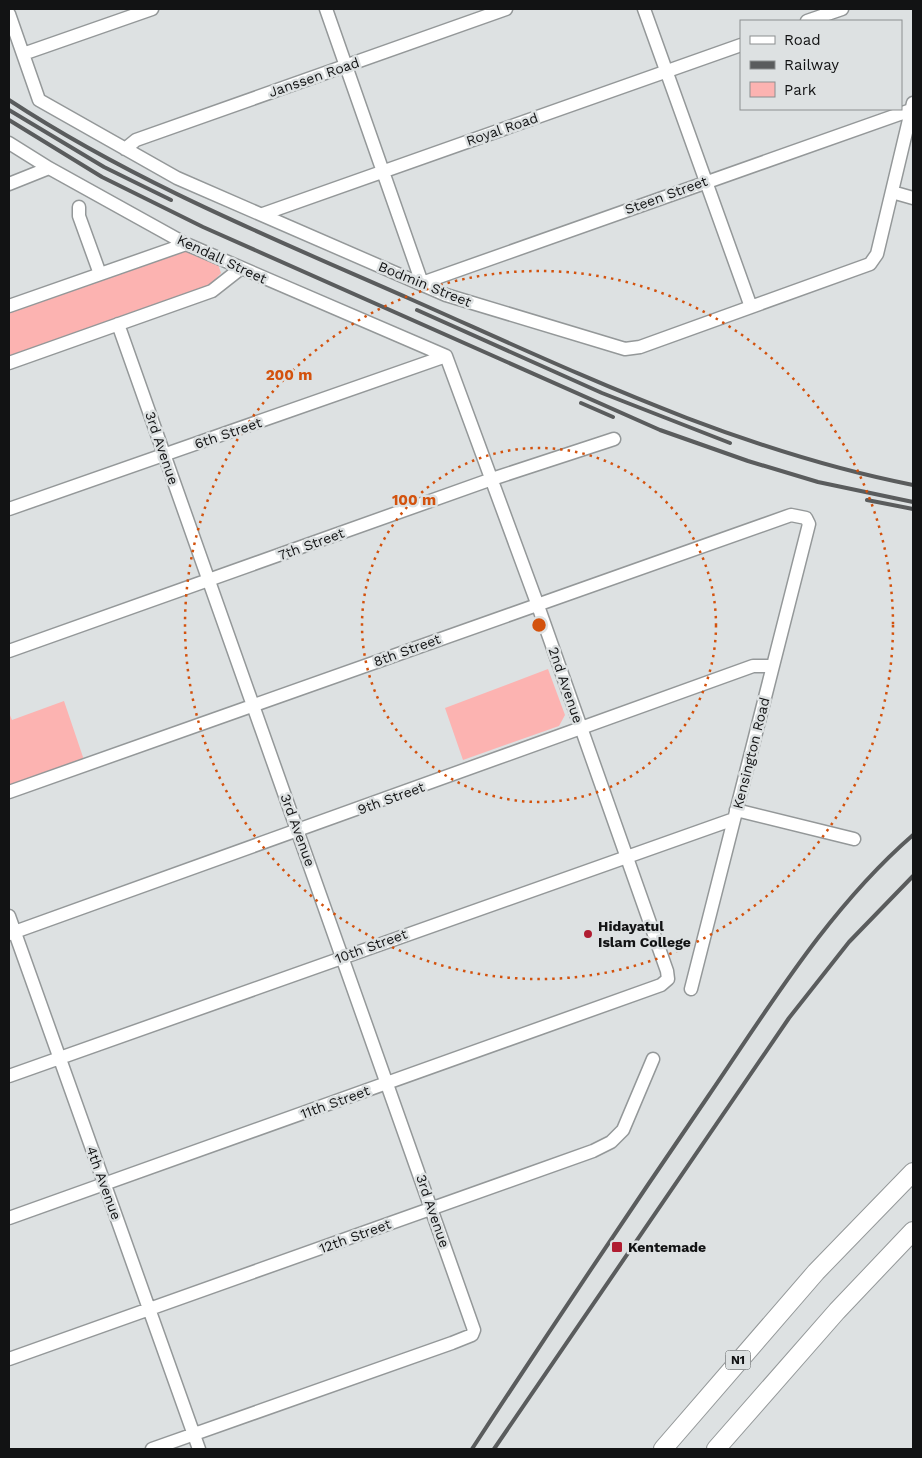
<svg xmlns="http://www.w3.org/2000/svg" width="922" height="1458" font-family="'Work Sans',sans-serif">
<style>
.green{fill:#fcb3b1}
.lines{fill:none;stroke-linecap:round;stroke-linejoin:round}
.minor-casing{stroke:#949899;stroke-width:15}
.highway-casing{stroke:#949899;stroke-width:20}
.minor{stroke:#fff;stroke-width:12}
.highway{stroke:#fff;stroke-width:18}
.rail{stroke:#5a5c5d;stroke-width:4}
.ring{fill:none;stroke:#d3520d;stroke-width:2.5;stroke-dasharray:2.5 5}
.poi-dot{fill:#b01d31;stroke:#dde1e2;stroke-width:2}
.labels{text-anchor:middle;dominant-baseline:central;stroke-width:5;stroke-linejoin:round;paint-order:stroke}
.shield{fill:#dde1e2;stroke:#4f5152;stroke-width:1}
.shield-label{font-size:12px;font-weight:bold;fill:#121314}
.street-label{font-size:14px;fill:#121314;stroke:#dde1e2}
.poi-label{font-size:14px;font-weight:bold;fill:#121314;stroke:#dde1e2;text-anchor:start}
.centre{fill:#d3520d;stroke:#dde1e2;stroke-width:2.5}
.ring-label{font-size:15px;text-anchor:middle;font-weight:bold;fill:#d3520d;stroke:#dde1e2;stroke-width:5;stroke-linejoin:round;paint-order:stroke}
</style>
<rect width="100%" height="100%" fill="#dde1e2"/>
<path class="green" d="M186,250L218,264L221,273L210,285L9,358V311Z
M548,669L565,715L559,726L463,760L445,708Z
M64,701L84,760L9,786V713L12,720Z"/>
<g class="lines">
<defs>
<path id="minor" d="M326,9L422,283L911,110
M644,9L751,307
M9,14L39,100L177,178L446,295L625,349L640,347L870,264L877,254L913,103
M807,21L842,9
M23,54L152,9
M9,143L49,168L186,244L446,356
M125,149L136,140L506,9
M9,184L49,168
M892,192L913,198
M79,207V216L100,274
M263,214L741,45
M9,306L186,244
M118,324L474,1330L472,1335L452,1343L152,1449
M9,363L212,291L240,269
M9,509L446,356
M9,651L492,479L614,439
M9,792L791,515L806,518L809,524L691,989
M736,810L854,839
M9,916L199,1449
M9,934L753,666H773
M9,1076L734,819
M9,1218L661,985L668,979L667,971L537,603L446,356
M9,1359L593,1151L611,1142L623,1130L653,1059"/>
<path id="highway" d="M663,1449L816,1272L913,1172
M716,1449L837,1311L913,1231"/>
</defs>
<use href="#minor" class="minor-casing"/>
<use href="#highway" class="highway-casing"/>
<use href="#minor" class="minor"/>
<use href="#highway" class="highway"/>
<path class="rail" d="M9,100C134,182 272,238 408,298C573,371 735,450 913,485
M9,110L104,167L171,200
M9,120L102,177L203,227L660,430L748,461L818,482L913,502
M417,310L602,393L730,443
M581,403L613,417
M867,500L913,509
M472,1449C550,1330 629,1212 709,1095C771,1004 829,908 913,835
M494,1449L789,1018L849,942L913,876"/>
</g>
<g class="ring">
<circle cx="539" cy="625" r="177"/>
<circle cx="539" cy="625" r="354"/>
</g>
<g class="poi-dot">
<circle cx="588" cy="934" r="5"/>
<rect x="611" y="1241" width="12" height="12" rx="2.5"/>
</g>
<g class="labels">
<rect class="shield" x="725.5" y="1350.5" width="25" height="19" rx="4"/>
<g class="shield-label">
<text x="738" y="1360">N1</text>
</g>
<g class="street-label">
<text transform="translate(314 77) rotate(-19)">Janssen Road</text>
<text transform="translate(502 129) rotate(-19)">Royal Road</text>
<text transform="translate(666 195) rotate(-20)">Steen Street</text>
<text transform="translate(222 259) rotate(25)">Kendall Street</text>
<text transform="translate(425 284) rotate(22)">Bodmin Street</text>
<text transform="translate(228 433) rotate(-19)">6th Street</text>
<text transform="translate(162 448) rotate(71)">3rd Avenue</text>
<text transform="translate(311 544) rotate(-20)">7th Street</text>
<text transform="translate(407 650) rotate(-20)">8th Street</text>
<text transform="translate(566 685) rotate(71)">2nd Avenue</text>
<text transform="translate(751 753) rotate(-76)">Kensington Road</text>
<text transform="translate(391 798) rotate(-20)">9th Street</text>
<text transform="translate(298 830) rotate(70)">3rd Avenue</text>
<text transform="translate(371 946) rotate(-20)">10th Street</text>
<text transform="translate(335 1102) rotate(-20)">11th Street</text>
<text transform="translate(104 1183) rotate(70)">4th Avenue</text>
<text transform="translate(433 1211) rotate(71)">3rd Avenue</text>
<text transform="translate(355 1236) rotate(-20)">12th Street</text>
</g>
<g class="poi-label">
<text x="598" y="926">Hidayatul<tspan x="598" dy="16">Islam College</tspan></text>
<text x="628" y="1247">Kentemade</text>
</g>
</g>
<circle cx="539" cy="625" r="8" class="centre"/>
<g class="ring-label">
<text x="289" y="380">200 m</text>
<text x="414" y="505">100 m</text>
</g>
<rect width="922" height="1458" fill="none" stroke="#121314" stroke-width="20"/>
<rect x="740" y="20" width="162" height="90" fill="#dde1e2" stroke="#8c8f90"/>
<rect x="750" y="36" width="25" height="8" fill="#ffffff" stroke="#8c8f90"/>
<text x="784" y="45" font-size="15" fill="#121314">Road</text>
<rect x="750" y="61" width="25" height="8" fill="#5a5c5d" stroke="#8c8f90"/>
<text x="784" y="70" font-size="15" fill="#121314">Railway</text>
<rect x="750" y="82" width="25" height="15" fill="#fcb3b1" stroke="#8c8f90"/>
<text x="784" y="95" font-size="15" fill="#121314">Park</text>
</svg>
